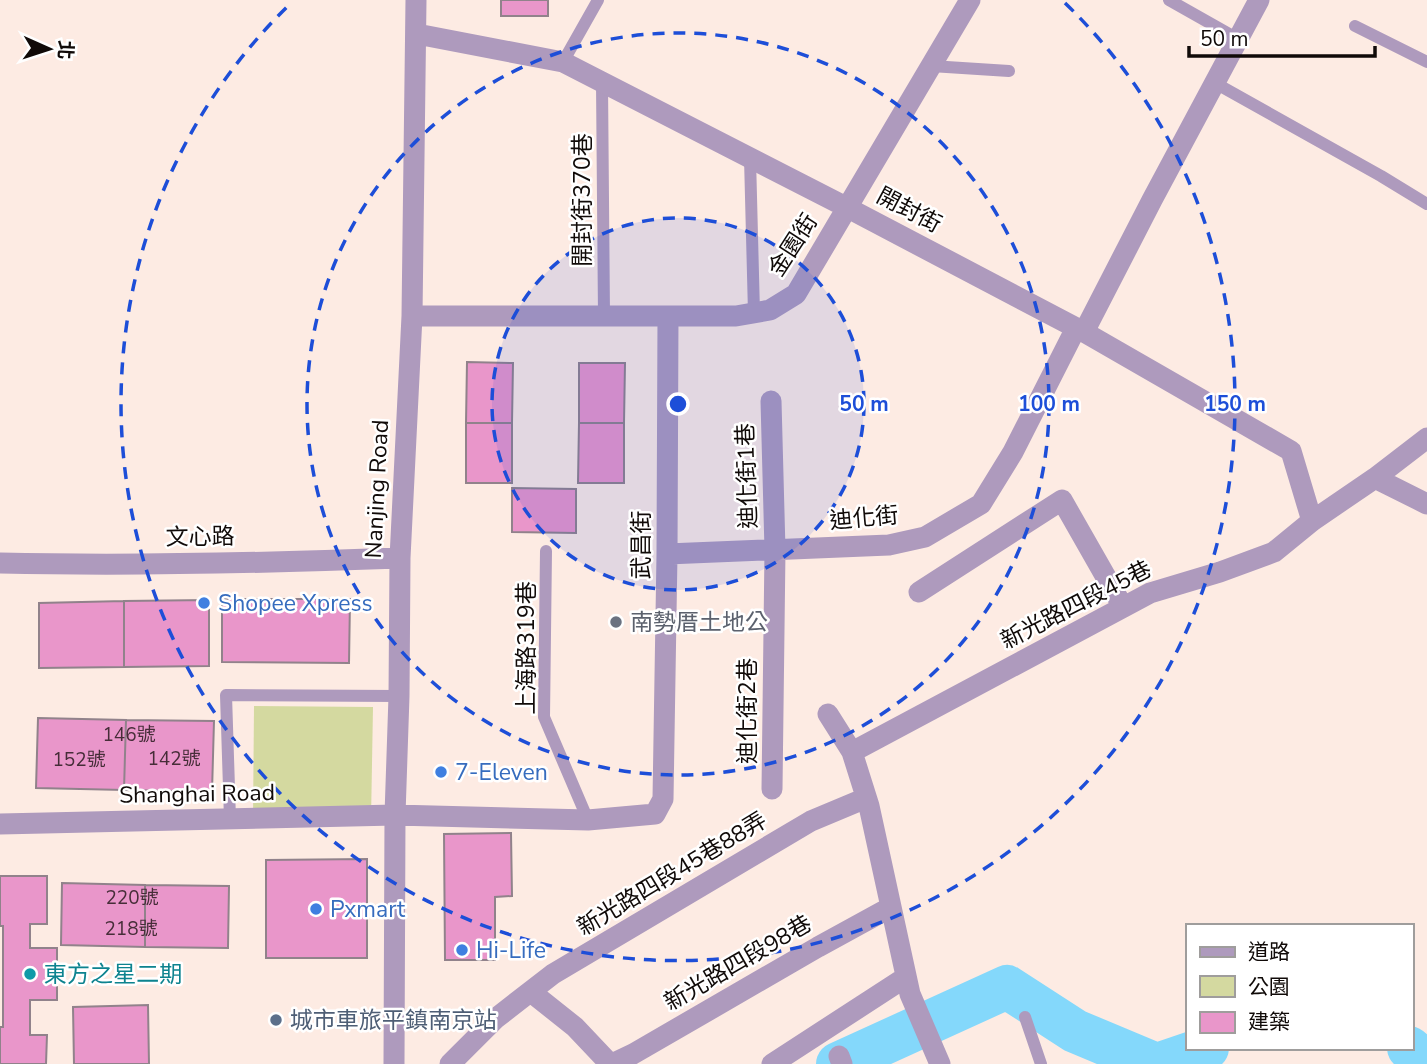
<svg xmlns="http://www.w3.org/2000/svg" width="1427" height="1064" font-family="'Nunito Sans','Noto Sans TC',sans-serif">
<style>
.green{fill:#d4d9a0}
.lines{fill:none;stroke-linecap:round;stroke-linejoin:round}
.river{stroke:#84d8fb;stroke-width:44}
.building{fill:#e996ca;stroke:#91828b;stroke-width:2}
.lane{stroke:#ae9abd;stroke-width:12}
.street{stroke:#ae9abd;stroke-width:21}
.ring{fill:none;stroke:#1d4ed8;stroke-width:3.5;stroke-dasharray:12 9}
.shop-dot{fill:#3f7fe0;stroke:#fff;stroke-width:2.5}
.worship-dot{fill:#6b7280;stroke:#fff;stroke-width:2.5}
.culture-dot{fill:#0f9aa8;stroke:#fff;stroke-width:2.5}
.service-dot{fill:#5c6f8a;stroke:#fff;stroke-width:2.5}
.labels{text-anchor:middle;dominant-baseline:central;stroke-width:5;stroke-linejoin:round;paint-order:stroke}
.number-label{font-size:19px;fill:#462d38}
.street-label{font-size:23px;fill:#100a08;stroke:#fff}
.shop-label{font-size:23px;fill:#366cbe;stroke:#fff;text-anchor:start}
.worship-label{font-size:23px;fill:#5b616d;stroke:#fff;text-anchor:start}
.culture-label{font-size:23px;fill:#0d838f;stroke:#fff;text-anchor:start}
.service-label{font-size:23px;fill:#4e5e75;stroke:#fff;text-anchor:start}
.centre{fill:#1d4ed8;stroke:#fff;stroke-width:3.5}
.ring-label{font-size:21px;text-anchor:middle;font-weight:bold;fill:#1d4ed8;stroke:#fff;stroke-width:5;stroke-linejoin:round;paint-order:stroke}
</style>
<rect width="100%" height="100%" fill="#fdebe3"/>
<path class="green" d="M254,706L373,707L371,820L253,819Z"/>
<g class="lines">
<path class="river" d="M1409,1048L1427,1063
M838,1064L1007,987L1075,1031L1154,1064
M1160,1064L1207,1048"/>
</g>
<path class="building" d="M501,0H548V16H501Z
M467,362L513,363L512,423H466Z
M579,363H625L624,423H579Z
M466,423H512V483H466Z
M579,423H624V483H578Z
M512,488L576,489V533L512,532Z
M222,599H350L349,663L222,662Z
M209,600V666L124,667V601Z
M124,601V667L39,668V603Z
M38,718L126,720L124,790L36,788Z
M126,720L214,721L212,792L124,790Z
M511,833L512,896L495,897V960H445L444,834Z
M367,859V958H266V860Z
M0,876H47V924H30V948H57V1000H30V1035H47L46,1064H0V1027H3V926H0Z
M62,883L145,885V947L61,945Z
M145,885L229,886L228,948L145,947Z
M148,1005L149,1064H74L73,1007Z"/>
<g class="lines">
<path class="lane" d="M1169,0L1238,39
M1355,26L1427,62
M563,62L598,0
M931,66L1009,71
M602,83L604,316
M1215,83L1381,176L1427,204
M750,158L754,313
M546,551L544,717L588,820
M230,819L226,695L399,696
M1025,1017L1041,1064"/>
<path class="street" d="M417,34L563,62L848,208L1084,332L1291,451L1312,521
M412,316H736L770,310L796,294L970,0
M1084,332L1152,200L1259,0
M771,401L775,550L772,789
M1375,478L1427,504
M667,554L889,545L925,537L981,504L1013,452L1076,328
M0,563C133,566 267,563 400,558
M919,592L1062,500L1123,607
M828,714L852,752L869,806L910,994L940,1064
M852,752L1150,593L1220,572L1274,552L1312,521L1375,478L1427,438
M0,824L395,815L588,820L655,814L663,799L667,554L668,316
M531,992L575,1027L610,1064
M839,1056L842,1064
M394,1064L395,815L399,696L400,558L412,316L416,0
M450,1064L495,1019L553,974L811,821L866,798
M612,1064L633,1054L818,947L891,907
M772,1064L906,977"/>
</g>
<circle cx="678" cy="404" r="186" fill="#1d4ed8" fill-opacity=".12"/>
<g class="ring">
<circle cx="678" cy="404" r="186"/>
<circle cx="678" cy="404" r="371"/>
<path d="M1065 3A557 557 0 1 1 291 3"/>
</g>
<g class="shop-dot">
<circle cx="204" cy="603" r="7"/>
<circle cx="441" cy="772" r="7"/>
<circle cx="316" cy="909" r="7"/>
<circle cx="462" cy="950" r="7"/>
</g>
<circle class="worship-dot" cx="616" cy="622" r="7"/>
<circle class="culture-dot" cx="30" cy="974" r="7"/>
<circle class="service-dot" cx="276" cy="1020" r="7"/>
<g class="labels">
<g class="number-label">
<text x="129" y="735">146號</text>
<text x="174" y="759">142號</text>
<text x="79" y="760">152號</text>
<text x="132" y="898">220號</text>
<text x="131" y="929">218號</text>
</g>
<g class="street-label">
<text transform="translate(582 200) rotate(-90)">開封街370巷</text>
<text transform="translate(909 210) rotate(28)">開封街</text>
<text transform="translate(793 245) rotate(-57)">金園街</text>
<text transform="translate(747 476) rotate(-92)">迪化街1巷</text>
<text transform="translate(377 489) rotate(-87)">Nanjing Road</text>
<text transform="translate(864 518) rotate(-5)">迪化街</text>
<text transform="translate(200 537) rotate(-1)">文心路</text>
<text transform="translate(641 545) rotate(-90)">武昌街</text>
<text transform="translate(1076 605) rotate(-27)">新光路四段45巷</text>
<text transform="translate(526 648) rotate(-90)">上海路319巷</text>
<text transform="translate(747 711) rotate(-90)">迪化街2巷</text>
<text transform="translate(197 794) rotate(-1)">Shanghai Road</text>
<text transform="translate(672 874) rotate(-31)">新光路四段45巷88弄</text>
<text transform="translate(738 963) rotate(-30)">新光路四段98巷</text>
</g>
<g class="shop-label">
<text x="218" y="603">Shopee Xpress</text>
<text x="455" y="772">7-Eleven</text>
<text x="330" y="909">Pxmart</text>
<text x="476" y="950">Hi-Life</text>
</g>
<g class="worship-label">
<text x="630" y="622">南勢厝土地公</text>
</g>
<g class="culture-label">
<text x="44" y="974">東方之星二期</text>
</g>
<g class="service-label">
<text x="290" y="1020">城市車旅平鎮南京站</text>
</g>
</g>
<circle cx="678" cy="404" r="10" class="centre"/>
<g class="ring-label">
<text x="864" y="411">50 m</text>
<text x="1049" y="411">100 m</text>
<text x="1235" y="411">150 m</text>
</g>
<rect x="1186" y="924" width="228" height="126" fill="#ffffff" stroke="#9f9d9c" stroke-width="2"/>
<rect x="1200" y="947" width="35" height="10" fill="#ae9abd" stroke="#9f9d9c" stroke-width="2"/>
<text x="1248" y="959" font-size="21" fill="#100a08">道路</text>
<rect x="1200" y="976" width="35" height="21" fill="#d4d9a0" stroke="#9f9d9c" stroke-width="2"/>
<text x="1248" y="994" font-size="21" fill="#100a08">公園</text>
<rect x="1200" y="1012" width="35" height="21" fill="#e996ca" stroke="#9f9d9c" stroke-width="2"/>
<text x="1248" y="1029" font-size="21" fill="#100a08">建築</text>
<g transform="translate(49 49) rotate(93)" stroke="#ffffff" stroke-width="5" paint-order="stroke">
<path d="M0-5L12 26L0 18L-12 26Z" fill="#100a08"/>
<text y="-10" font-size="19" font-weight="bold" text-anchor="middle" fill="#100a08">北</text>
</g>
<path d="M1189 46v10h186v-10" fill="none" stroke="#100a08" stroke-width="3.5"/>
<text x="1200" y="46" font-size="21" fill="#100a08" stroke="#ffffff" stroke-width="5" paint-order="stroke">50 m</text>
</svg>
